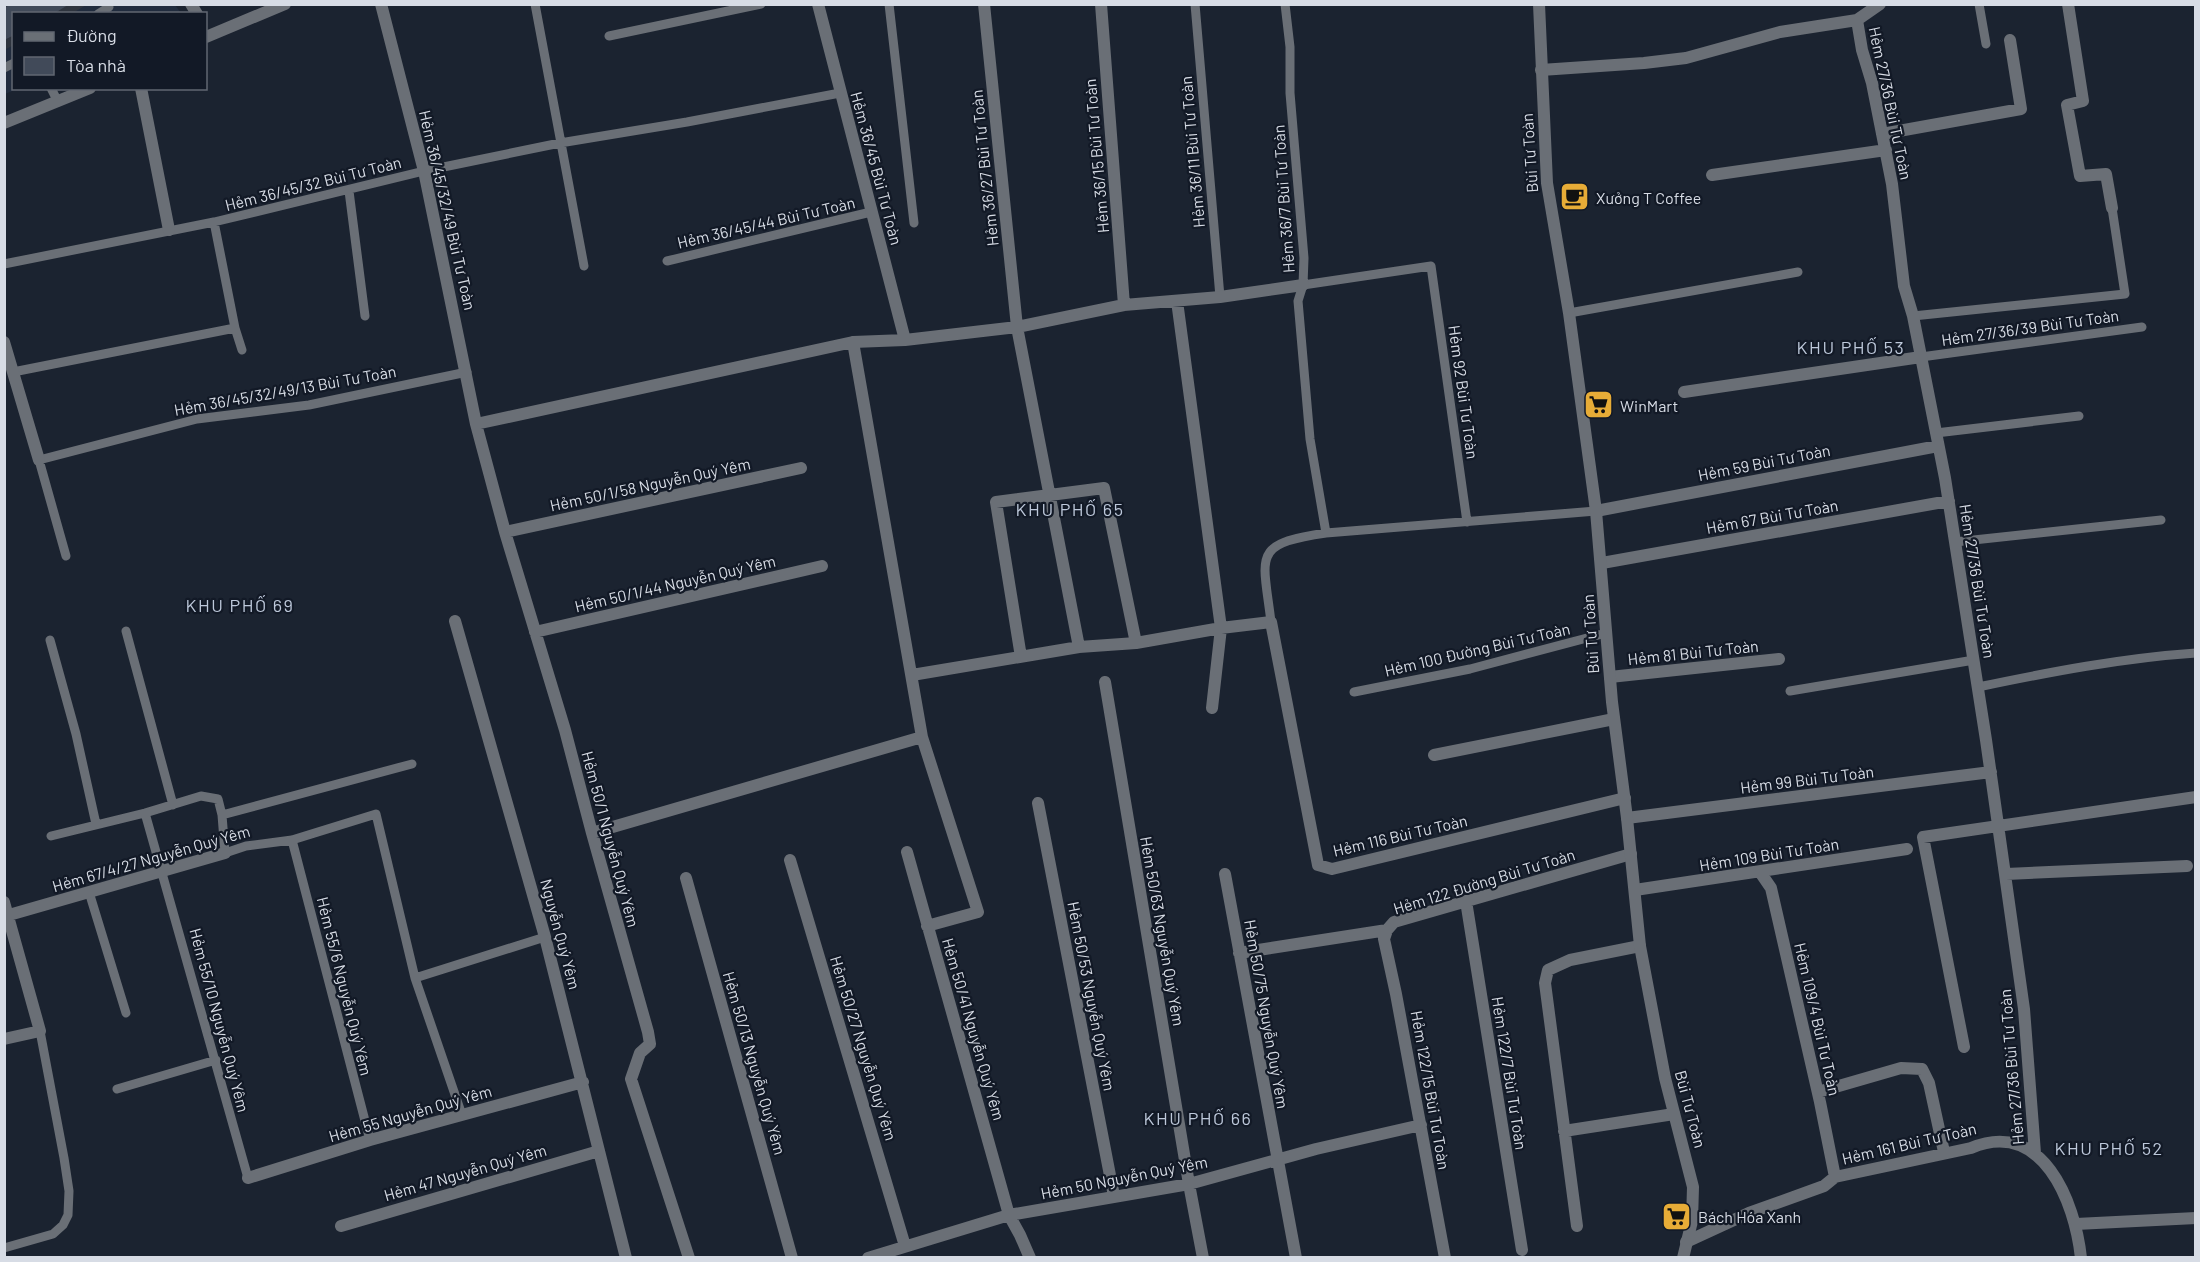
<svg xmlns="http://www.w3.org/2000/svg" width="2200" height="1262" font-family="Barlow,sans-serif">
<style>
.built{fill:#212c3e}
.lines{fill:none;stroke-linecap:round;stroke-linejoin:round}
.service{stroke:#6a6f76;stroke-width:9}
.minor{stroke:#6a6f76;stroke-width:12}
.tertiary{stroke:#6a6f76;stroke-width:12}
.shaded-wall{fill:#2e343e}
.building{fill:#414a59;stroke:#2e343e;stroke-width:1.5}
.labels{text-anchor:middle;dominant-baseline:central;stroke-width:4.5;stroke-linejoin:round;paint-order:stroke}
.street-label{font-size:16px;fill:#d7dce5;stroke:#121926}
.poi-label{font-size:16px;fill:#d7dce5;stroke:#121926;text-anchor:start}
.neighbourhood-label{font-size:18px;letter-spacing:1.5px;fill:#bdc8da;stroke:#121926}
</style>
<rect width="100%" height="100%" fill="#1b2330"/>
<path class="built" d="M5,5H175L181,13L14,14V88L17,89L5,94Z"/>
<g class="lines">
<path class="service" d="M535,4L584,266
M889,4L914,223
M1195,4L1220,297
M1285,4L1290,47V93L1304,258L1303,285L1298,301L1310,439L1326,533
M1979,4L1986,44
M98,14L109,7
M609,36L761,4
M4,68L14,63
M51,88L58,102
M349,191L365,316
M214,222L235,328L242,350
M667,261L871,212
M4,264L214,222L424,171L560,143L687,122L840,93
M1303,285L1431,266L1467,522
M1569,313L1798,272
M1913,316L2125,294L2112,208
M1921,357L2142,327
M13,372L235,328
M1936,433L2079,416
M1955,542L2161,520
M66,556L39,460L197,419L309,405L467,372
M1271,622C1263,555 1251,544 1326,533L1596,511
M126,631L173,805
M50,640L76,734L96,824
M1978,687C2050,672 2122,658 2196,653
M1790,691L1974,660
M1354,692L1470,669L1606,633
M412,764L222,815L225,853L246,846L292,840L376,814L415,978L462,1115
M145,813L248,1178
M51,836L145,813L201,796L218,799L222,815
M292,840L370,1140
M89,892L126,1013
M415,978L545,937
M117,1089L216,1060
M4,1248L53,1234L63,1225L68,1215L69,1191L64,1158L40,1031"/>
<path class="minor" d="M191,4L197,14
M381,4L424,171L476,424L505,532L565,730L592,833L648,1032L650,1044L640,1053L631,1079L689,1258
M818,4L905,340
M984,4L1017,327L1079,647
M1101,4L1124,305
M2068,4L2083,101L2067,105L2080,176L2106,174L2112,208
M1857,20L1862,50L1872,83L1892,184L1904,286L1913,316L1945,478L1986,740L2024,1009L2035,1153
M206,37L285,4
M1541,70L1644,63L1686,58L1780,32L1857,20L1880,4
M141,88L169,230
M4,123L90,88
M1882,134L2021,109L2010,40
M1712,175L1886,150
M4,342L39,460
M853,342L922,737L978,912L927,926
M1684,392L1921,357
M476,424L853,342L905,340L1017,327L1124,305L1220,297L1303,285
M1596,511L1938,446
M505,532L801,468
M1602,563L1949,501
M455,621L545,937L626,1258
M535,632L822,566
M1021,657L996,502L1104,488L1136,643
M912,675L1079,647L1136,643L1221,628L1177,301
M1610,677L1779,659
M1105,682L1189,1184L1203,1258
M1212,708L1221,628L1271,622L1318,865L1332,869L1625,798
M1434,755L1614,719
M1038,803L1114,1196
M1627,818L1991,772
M592,833L922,737
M907,852L1009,1215L1020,1235L1030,1258
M790,860L905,1246
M1760,872L1771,888L1820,1102L1835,1177
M1225,874L1296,1258
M2006,874L2187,866
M686,878L792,1258
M1635,890L1907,849
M1466,901L1522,1250
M4,902L40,1031L4,1039
M9,915L225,853
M1387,930L1384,939L1396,994L1445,1258
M1239,953L1387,930L1394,922L1631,854
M1964,1047L1923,837L2196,797
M1818,1092L1901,1068L1922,1069L1929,1083L1944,1152
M1564,1131L1674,1114
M248,1178L370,1140L583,1082
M2076,1224L2196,1218
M341,1226L599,1151
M1577,1226L1545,983L1548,970L1570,960L1640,946
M1686,1242L1749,1213L1824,1186L1835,1177L1971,1148C2042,1118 2075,1201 2081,1258
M868,1258L1009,1215L1189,1184L1316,1149L1421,1125"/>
<path class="tertiary" d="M1539,4L1547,183L1569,313L1596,511L1612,702L1627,818L1640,946L1665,1078L1693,1187L1692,1221L1683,1258"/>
</g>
<path class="shaded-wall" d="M71,4H88L71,14H55Z
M14,36V45L4,50V41Z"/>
<path class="building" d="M10,4H71L55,14H14V36L4,41V7Z"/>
<defs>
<symbol id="cafe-square" viewBox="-11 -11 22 22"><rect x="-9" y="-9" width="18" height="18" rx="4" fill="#e7ac37" stroke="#121926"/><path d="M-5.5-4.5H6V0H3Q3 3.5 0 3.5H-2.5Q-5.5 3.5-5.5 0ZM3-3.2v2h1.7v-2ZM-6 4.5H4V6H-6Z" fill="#111"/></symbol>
<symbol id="supermarket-square" viewBox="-11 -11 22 22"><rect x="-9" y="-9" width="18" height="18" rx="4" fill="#e7ac37" stroke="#121926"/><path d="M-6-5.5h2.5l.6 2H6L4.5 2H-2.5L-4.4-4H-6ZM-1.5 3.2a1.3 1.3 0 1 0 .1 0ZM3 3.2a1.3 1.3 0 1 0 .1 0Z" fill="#111"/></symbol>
</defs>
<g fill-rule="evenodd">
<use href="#cafe-square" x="1558" y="180" width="33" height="33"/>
<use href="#supermarket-square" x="1582" y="388" width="33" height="33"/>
<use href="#supermarket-square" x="1660" y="1200" width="33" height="33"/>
</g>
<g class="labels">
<g class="street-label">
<text transform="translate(1891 103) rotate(78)">Hẻm 27/36 Bùi Tư Toàn</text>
<text transform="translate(1192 152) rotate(-95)">Hẻm 36/11 Bùi Tư Toàn</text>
<text transform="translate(1529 153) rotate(-94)">Bùi Tư Toàn</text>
<text transform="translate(1096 156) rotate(-95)">Hẻm 36/15 Bùi Tư Toàn</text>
<text transform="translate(877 168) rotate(75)">Hẻm 36/45 Bùi Tư Toàn</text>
<text transform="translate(984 168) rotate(-96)">Hẻm 36/27 Bùi Tư Toàn</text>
<text transform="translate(313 183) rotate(-14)">Hẻm 36/45/32 Bùi Tư Toàn</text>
<text transform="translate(1283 199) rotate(-94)">Hẻm 36/7 Bùi Tư Toàn</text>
<text transform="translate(448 210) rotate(77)">Hẻm 36/45/32/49 Bùi Tư Toàn</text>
<text transform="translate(766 222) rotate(-13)">Hẻm 36/45/44 Bùi Tư Toàn</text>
<text transform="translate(2030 327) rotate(-8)">Hẻm 27/36/39 Bùi Tư Toàn</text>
<text transform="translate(285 390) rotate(-10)">Hẻm 36/45/32/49/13 Bùi Tư Toàn</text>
<text transform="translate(1464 392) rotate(82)">Hẻm 92 Bùi Tư Toàn</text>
<text transform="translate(1764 462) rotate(-11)">Hẻm 59 Bùi Tư Toàn</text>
<text transform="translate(650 484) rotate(-12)">Hẻm 50/1/58 Nguyễn Quý Yêm</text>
<text transform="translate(1772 516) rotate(-10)">Hẻm 67 Bùi Tư Toàn</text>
<text transform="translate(1978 581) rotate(81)">Hẻm 27/36 Bùi Tư Toàn</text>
<text transform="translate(675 583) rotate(-13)">Hẻm 50/1/44 Nguyễn Quý Yêm</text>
<text transform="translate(1590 634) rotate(-94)">Bùi Tư Toàn</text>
<text transform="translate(1477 649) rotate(-13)">Hẻm 100 Đường Bùi Tư Toàn</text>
<text transform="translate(1693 652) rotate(-6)">Hẻm 81 Bùi Tư Toàn</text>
<text transform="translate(1807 779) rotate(-7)">Hẻm 99 Bùi Tư Toàn</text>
<text transform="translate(1400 835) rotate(-13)">Hẻm 116 Bùi Tư Toàn</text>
<text transform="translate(611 839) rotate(75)">Hẻm 50/1 Nguyễn Quý Yêm</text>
<text transform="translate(1769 854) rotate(-9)">Hẻm 109 Bùi Tư Toàn</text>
<text transform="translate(151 858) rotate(-16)">Hẻm 67/4/27 Nguyễn Quý Yêm</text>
<text transform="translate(1484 881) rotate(-17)">Hẻm 122 Đường Bùi Tư Toàn</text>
<text transform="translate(1163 931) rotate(80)">Hẻm 50/63 Nguyễn Quý Yêm</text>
<text transform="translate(561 934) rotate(75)">Nguyễn Quý Yêm</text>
<text transform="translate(345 986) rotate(76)">Hẻm 55/6 Nguyễn Quý Yêm</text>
<text transform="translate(1092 996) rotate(79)">Hẻm 50/53 Nguyễn Quý Yêm</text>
<text transform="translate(1267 1014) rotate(80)">Hẻm 50/75 Nguyễn Quý Yêm</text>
<text transform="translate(1818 1019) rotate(77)">Hẻm 109/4 Bùi Tư Toàn</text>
<text transform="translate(220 1020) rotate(75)">Hẻm 55/10 Nguyễn Quý Yêm</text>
<text transform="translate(974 1029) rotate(74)">Hẻm 50/41 Nguyễn Quý Yêm</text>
<text transform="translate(864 1048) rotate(73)">Hẻm 50/27 Nguyễn Quý Yêm</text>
<text transform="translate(755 1063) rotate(74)">Hẻm 50/13 Nguyễn Quý Yêm</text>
<text transform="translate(2011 1067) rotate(-95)">Hẻm 27/36 Bùi Tư Toàn</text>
<text transform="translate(1510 1073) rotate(81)">Hẻm 122/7 Bùi Tư Toàn</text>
<text transform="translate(1431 1090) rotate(80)">Hẻm 122/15 Bùi Tư Toàn</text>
<text transform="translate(1691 1109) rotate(75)">Bùi Tư Toàn</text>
<text transform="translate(410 1113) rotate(-16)">Hẻm 55 Nguyễn Quý Yêm</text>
<text transform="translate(1909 1143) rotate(-13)">Hẻm 161 Bùi Tư Toàn</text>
<text transform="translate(465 1172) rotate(-16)">Hẻm 47 Nguyễn Quý Yêm</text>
<text transform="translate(1124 1177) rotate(-11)">Hẻm 50 Nguyễn Quý Yêm</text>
</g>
<g class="poi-label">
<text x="1596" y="197">Xưởng T Coffee</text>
<text x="1620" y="405">WinMart</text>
<text x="1698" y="1216">Bách Hóa Xanh</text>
</g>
<g class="neighbourhood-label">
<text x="1851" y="347">KHU PHỐ 53</text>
<text x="1070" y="509">KHU PHỐ 65</text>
<text x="240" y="605">KHU PHỐ 69</text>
<text x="1198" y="1118">KHU PHỐ 66</text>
<text x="2109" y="1148">KHU PHỐ 52</text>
</g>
</g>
<rect width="2200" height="1262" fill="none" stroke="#d7dce5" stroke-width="12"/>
<rect x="12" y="12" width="195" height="78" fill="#121926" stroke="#616772" stroke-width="1.5"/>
<rect x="24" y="32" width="30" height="9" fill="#6a6f76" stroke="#616772" stroke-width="1.5"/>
<text x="66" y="42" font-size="18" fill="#d7dce5">Đường</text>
<rect x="24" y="57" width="30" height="18" fill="#414a59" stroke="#616772" stroke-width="1.5"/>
<text x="66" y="72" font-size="18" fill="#d7dce5">Tòa nhà</text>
</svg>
